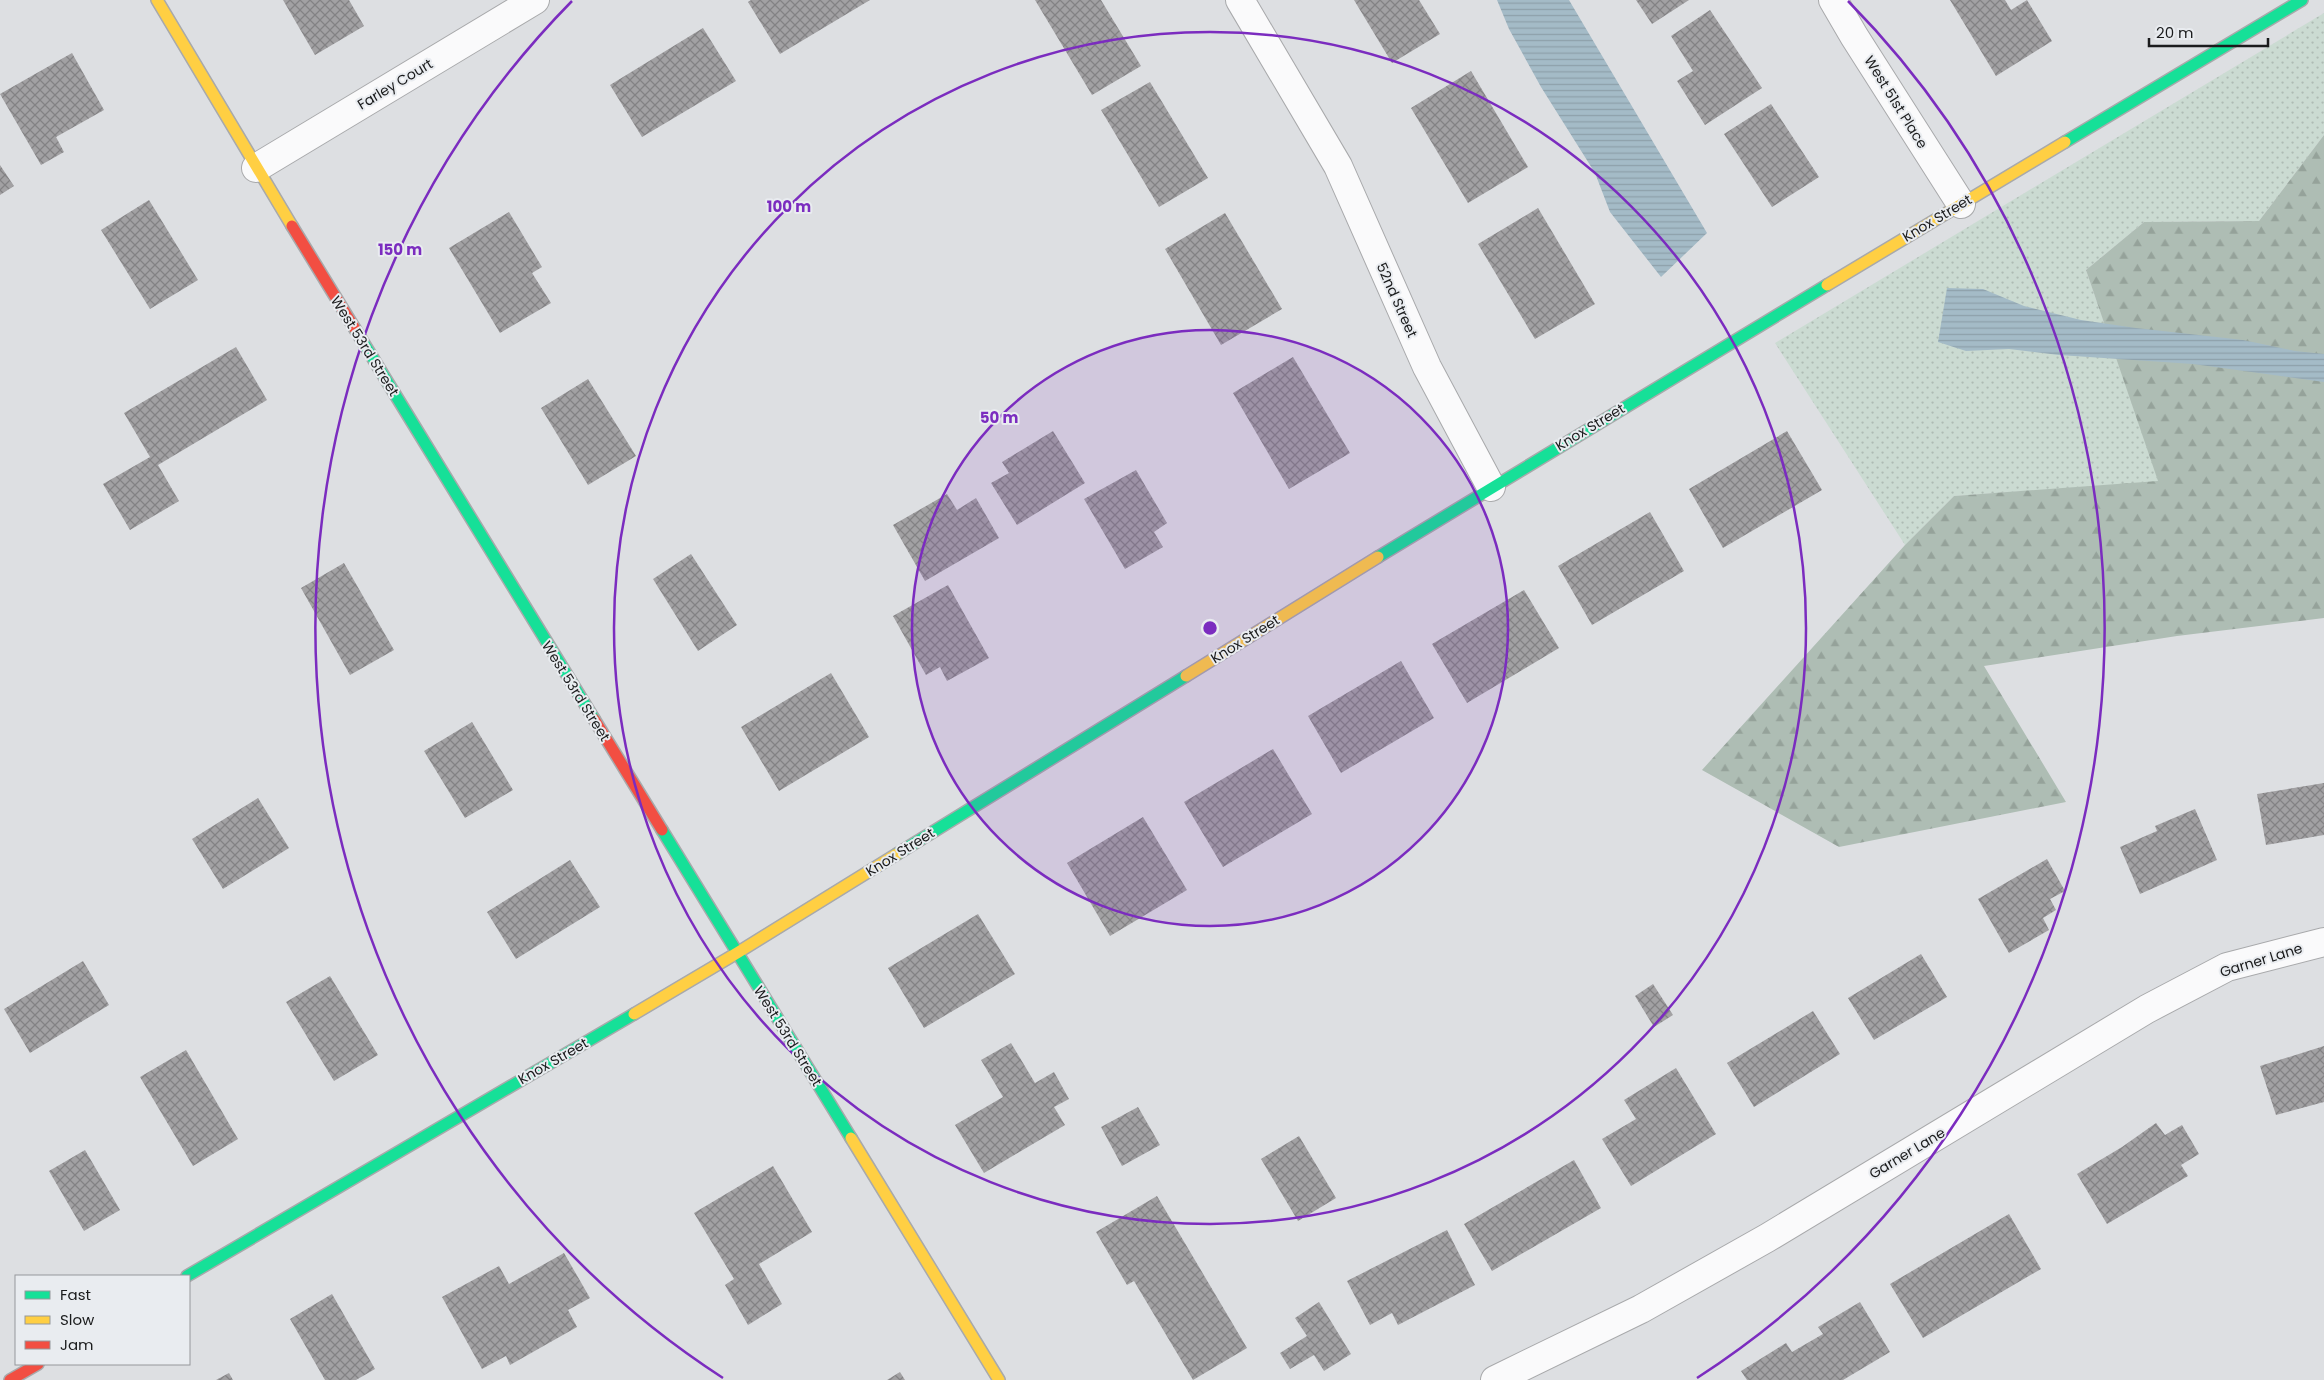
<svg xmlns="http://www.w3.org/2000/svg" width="2324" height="1380" font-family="Poppins,sans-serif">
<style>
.grass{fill:url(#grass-dots)}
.forest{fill:url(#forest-firs)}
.water{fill:url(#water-rules)}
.building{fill:url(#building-cross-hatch)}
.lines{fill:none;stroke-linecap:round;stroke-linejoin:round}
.street-casing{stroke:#a8a9ab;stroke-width:30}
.fast-casing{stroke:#a8a9ab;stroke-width:14}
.slow-casing{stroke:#a8a9ab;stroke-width:14}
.jam-casing{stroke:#a8a9ab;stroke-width:14}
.street{stroke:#fafafb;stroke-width:28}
.fast{stroke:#16e098;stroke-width:11}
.slow{stroke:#ffcf43;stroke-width:11}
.jam{stroke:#f24e42;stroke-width:11}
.ring{fill:none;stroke:#7b2cbf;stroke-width:2.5}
.labels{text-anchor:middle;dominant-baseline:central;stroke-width:4;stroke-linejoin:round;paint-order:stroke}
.street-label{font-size:14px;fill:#1a1b1c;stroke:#e9ecf0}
.centre{fill:#7b2cbf;stroke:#e9ecf0;stroke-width:2.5}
.ring-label{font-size:15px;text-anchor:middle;font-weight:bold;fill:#7b2cbf;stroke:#e9ecf0;stroke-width:4;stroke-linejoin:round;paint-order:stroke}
</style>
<defs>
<pattern id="grass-dots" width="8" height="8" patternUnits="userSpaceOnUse" patternTransform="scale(1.25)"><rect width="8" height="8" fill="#cbdbd2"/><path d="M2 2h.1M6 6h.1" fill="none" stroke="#aebbb4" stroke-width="1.8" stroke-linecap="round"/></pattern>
<pattern id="forest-firs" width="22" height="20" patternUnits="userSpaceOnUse" patternTransform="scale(1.25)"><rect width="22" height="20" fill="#aebdb4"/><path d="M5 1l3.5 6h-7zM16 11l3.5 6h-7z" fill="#95a29a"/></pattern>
<pattern id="water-rules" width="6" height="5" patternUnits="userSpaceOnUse" patternTransform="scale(1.25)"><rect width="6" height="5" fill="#a4bbc7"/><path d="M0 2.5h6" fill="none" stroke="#8da0aa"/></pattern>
<pattern id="building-cross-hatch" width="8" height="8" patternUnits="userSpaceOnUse" patternTransform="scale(1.25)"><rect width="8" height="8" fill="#a2a1a3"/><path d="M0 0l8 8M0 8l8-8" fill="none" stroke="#838284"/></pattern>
</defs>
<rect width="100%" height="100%" fill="#dddfe2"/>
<path class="grass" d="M2324,13V135L2259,221L2144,222L2086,270L2159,482L1954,496L1905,545L1775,343Z"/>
<path class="forest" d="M2324,135V618L2177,636L1984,666L2066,802L1839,847L1702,770L1905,545L1954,496L2158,481L2086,270L2144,222L2259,221Z"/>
<path class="water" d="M1497,0H1569L1707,233L1661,277L1610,212L1595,173L1541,87L1509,29Z
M1947,288L1983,289L2024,306L2081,320L2136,328L2243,340L2295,351L2324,354V382L2193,364L2059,355L2009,349L1966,351L1938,342Z"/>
<path class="building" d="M283,0H349L364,26L315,55Z
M751,0H870L780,54L748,2Z
M1035,0H1101L1141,66L1092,95Z
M1354,0H1419L1440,34L1392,63Z
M1636,0H1689L1652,24Z
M1950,0H2005L2011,10L2027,0L2052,41L1996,76Z
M1710,10L1762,88L1705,125L1677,81L1693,71L1671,36Z
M703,28L736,81L642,137L610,85Z
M72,53L104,110L56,137L64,152L41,165L0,94Z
M1471,71L1528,167L1468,203L1411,108Z
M1150,82L1208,178L1159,207L1101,110Z
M1771,104L1819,177L1772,207L1724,134Z
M0,165L14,186L0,195Z
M149,200L198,280L150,309L101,230Z
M1538,208L1595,304L1535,339L1478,244Z
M509,212L542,267L532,273L551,303L500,333L449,248Z
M1225,213L1282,309L1221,345L1165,249Z
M236,347L267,400L158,465L179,501L130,530L103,484L150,457L124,413Z
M1293,357L1350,453L1289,489L1233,393Z
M588,379L636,456L588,485L541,408Z
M1053,431L1085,483L1017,525L991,483L1009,473L1002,462Z
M1787,431L1822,490L1723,548L1689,489Z
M1136,470L1167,523L1154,532L1163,547L1125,569L1084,499Z
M947,494L957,510L976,498L999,538L925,581L893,525Z
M1650,512L1684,571L1592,625L1558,566Z
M691,554L737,625L698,651L653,579Z
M344,563L394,650L350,675L301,588Z
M948,585L989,658L947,681L940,667L926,675L893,616Z
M1524,590L1559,648L1467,703L1432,644Z
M1401,661L1434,718L1341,773L1308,716Z
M831,673L869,737L779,791L741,727Z
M472,722L513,790L465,818L424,751Z
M1273,749L1312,814L1223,867L1184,802Z
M2324,783V835L2266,845L2257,794Z
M258,798L289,848L223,889L192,839Z
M2195,809L2217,860L2140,894L2120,847L2157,831L2155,826Z
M1143,817L1187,890L1110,936L1067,863Z
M2047,859L2065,891L2050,899L2056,910L2043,918L2049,930L2009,953L1978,899Z
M570,860L600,907L516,959L487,912Z
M978,914L1015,974L924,1028L888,968Z
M1921,954L1947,997L1874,1040L1848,998Z
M83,961L109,1005L30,1053L4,1009Z
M330,976L378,1055L334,1081L286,1002Z
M1653,984L1673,1015L1654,1027L1635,996Z
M1813,1011L1840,1054L1754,1107L1727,1063Z
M1011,1043L1035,1083L1054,1072L1069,1099L1054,1107L1065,1125L984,1173L955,1125L1003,1097L981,1060Z
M2324,1046V1102L2276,1115L2260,1066Z
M186,1050L238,1139L193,1166L140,1077Z
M1676,1068L1716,1134L1631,1186L1602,1139L1636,1119L1624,1100Z
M1138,1107L1160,1145L1122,1166L1101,1127Z
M2156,1123L2165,1135L2182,1125L2199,1154L2181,1165L2188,1176L2107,1224L2077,1174L2122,1147Z
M1299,1136L1336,1198L1298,1221L1261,1159Z
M85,1150L120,1210L84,1231L49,1171Z
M1574,1160L1601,1208L1492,1271L1464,1224Z
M773,1166L812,1232L759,1264L782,1304L748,1325L725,1285L734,1279L694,1213Z
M1157,1196L1247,1348L1193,1380L1134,1281L1127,1285L1096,1232Z
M2009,1214L2041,1269L1923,1338L1890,1284Z
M1447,1230L1475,1285L1398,1325L1392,1313L1370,1325L1347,1281Z
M564,1253L590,1298L568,1310L577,1327L510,1365L506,1356L482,1369L442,1297L499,1266L509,1284Z
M332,1294L375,1369L356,1380H325L290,1319Z
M1319,1302L1351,1354L1324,1371L1314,1355L1290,1369L1280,1353L1307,1336L1295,1318Z
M1860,1302L1890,1352L1843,1380H1747L1741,1371L1786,1343L1792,1352L1823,1334L1818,1327Z
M900,1372L905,1380H887Z
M229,1373L233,1380H216Z"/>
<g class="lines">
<defs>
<path id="street" d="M1240,0L1338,166L1427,367L1491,487
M1833,0L1854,36L1961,204
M256,168L535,0
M1495,1380L1641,1309L1767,1238L2147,1009L2227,967L2324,942"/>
<path id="fast" d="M2065,142L2302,0
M355,329L594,719
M1378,557L1827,285
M662,830L851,1138
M897,854L1186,676
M187,1276L634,1014"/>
<path id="slow" d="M157,0L292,226
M1827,285L2065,142
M1186,676L1378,557
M634,1014L737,953L897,854
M851,1138L999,1380"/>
<path id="jam" d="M292,226L355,329
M594,719L662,830
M10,1380L38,1364"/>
</defs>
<use href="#street" class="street-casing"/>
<use href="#fast" class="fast-casing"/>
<use href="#slow" class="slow-casing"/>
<use href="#jam" class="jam-casing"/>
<use href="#street" class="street"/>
<use href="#fast" class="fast"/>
<use href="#slow" class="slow"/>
<use href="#jam" class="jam"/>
</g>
<circle cx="1210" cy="628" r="298" fill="#7b2cbf" fill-opacity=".12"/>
<g class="ring">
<circle cx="1210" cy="628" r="298"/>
<circle cx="1210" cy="628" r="596"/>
<path d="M723 1378A894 894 0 0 1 572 1M1848 1A894 894 0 0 1 1697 1378"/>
</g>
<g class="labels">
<g class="street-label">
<text transform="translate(395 84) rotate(-31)">Farley Court</text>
<text transform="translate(1896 102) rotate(58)">West 51st Place</text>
<text transform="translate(1937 218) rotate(-31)">Knox Street</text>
<text transform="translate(1397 300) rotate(66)">52nd Street</text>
<text transform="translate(365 346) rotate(58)">West 53rd Street</text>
<text transform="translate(1590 427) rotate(-31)">Knox Street</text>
<text transform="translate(1245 639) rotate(-32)">Knox Street</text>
<text transform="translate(576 691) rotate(58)">West 53rd Street</text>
<text transform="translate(900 852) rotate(-32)">Knox Street</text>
<text transform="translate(2261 960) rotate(-17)">Garner Lane</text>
<text transform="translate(788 1036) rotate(58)">West 53rd Street</text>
<text transform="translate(553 1061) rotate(-30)">Knox Street</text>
<text transform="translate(1907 1153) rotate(-31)">Garner Lane</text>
</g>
</g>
<circle cx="1210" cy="628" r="8" class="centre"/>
<g class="ring-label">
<text x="789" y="212">100 m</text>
<text x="400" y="255">150 m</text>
<text x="999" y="423">50 m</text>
</g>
<rect x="15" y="1275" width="175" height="90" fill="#e9ecf0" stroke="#96989b"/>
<rect x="25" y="1291" width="25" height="8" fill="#16e098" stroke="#96989b"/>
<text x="60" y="1300" font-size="15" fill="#1a1b1c">Fast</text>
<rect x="25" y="1316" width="25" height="8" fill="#ffcf43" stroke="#96989b"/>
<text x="60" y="1325" font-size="15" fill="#1a1b1c">Slow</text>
<rect x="25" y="1341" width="25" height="8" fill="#f24e42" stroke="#96989b"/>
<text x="60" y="1350" font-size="15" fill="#1a1b1c">Jam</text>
<path d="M2149 38v8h119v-8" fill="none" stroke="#1a1b1c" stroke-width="2.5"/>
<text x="2156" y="38" font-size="15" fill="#1a1b1c" stroke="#e9ecf0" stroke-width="4" paint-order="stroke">20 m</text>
</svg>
